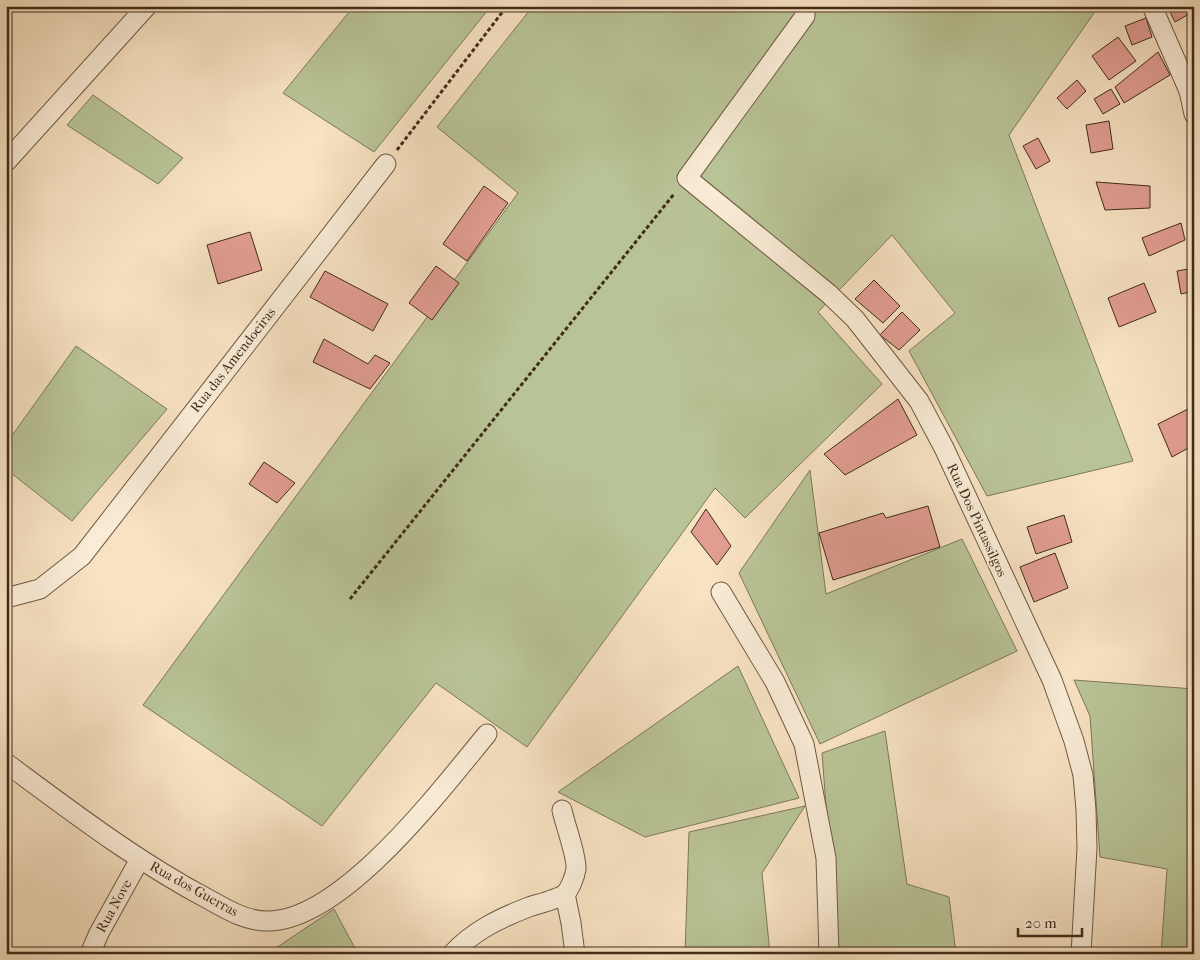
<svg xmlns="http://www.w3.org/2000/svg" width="1200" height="960" font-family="'IM FELL French Canon',serif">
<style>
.green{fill:#b9c496;stroke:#7d7857}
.building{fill:#e19d92;stroke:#412c18}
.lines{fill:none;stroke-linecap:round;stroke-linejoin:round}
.minor-casing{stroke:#6e5a42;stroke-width:21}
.path{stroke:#412c18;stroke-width:3;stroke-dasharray:4 2.5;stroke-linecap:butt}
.minor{stroke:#faecd7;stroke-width:19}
.labels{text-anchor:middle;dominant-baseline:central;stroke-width:4;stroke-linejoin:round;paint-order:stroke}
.street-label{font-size:14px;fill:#412c18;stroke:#faecd7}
</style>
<rect width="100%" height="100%" fill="#f7e2c2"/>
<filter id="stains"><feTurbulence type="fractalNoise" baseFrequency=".004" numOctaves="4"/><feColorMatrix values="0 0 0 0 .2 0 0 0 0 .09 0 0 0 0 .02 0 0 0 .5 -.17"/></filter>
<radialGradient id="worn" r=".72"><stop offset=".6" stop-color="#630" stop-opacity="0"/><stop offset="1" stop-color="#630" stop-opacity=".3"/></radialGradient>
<path class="green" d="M354,6H491L374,152L283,93Z
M533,6H1091L1094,13L1009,135L1133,461L987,496L909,351L955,313L892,235L818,312L882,384L745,518L715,488L527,747L436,683L322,826L143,705L518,193L437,127Z
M93,95L183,158L158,184L67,125Z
M76,346L167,409L72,521L6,469V444Z
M810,470L826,594L962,539L1017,651L820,744L739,573Z
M738,666L799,798L645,837L558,792Z
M1074,680L1194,689V954H1161L1167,869L1100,857L1090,716Z
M885,731L907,884L949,897L956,954H837L822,753Z
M805,806L762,873L770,954H685L689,832Z
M334,909L358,954H267Z"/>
<path class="building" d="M1167,6H1194V11L1175,22Z
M1146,18L1152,37L1132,45L1125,26Z
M1118,37L1136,61L1109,80L1092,56Z
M1158,52L1170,75L1124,103L1115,87Z
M1077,80L1086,91L1067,109L1057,98Z
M1111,89L1120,104L1103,114L1094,99Z
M1109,121L1113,149L1091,153L1086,125Z
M1038,138L1050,161L1036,169L1023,146Z
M1096,182L1150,186V208L1105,210Z
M484,186L508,203L467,261L443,244Z
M1181,223L1185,240L1149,256L1142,238Z
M250,232L262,270L218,284L207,245Z
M436,266L459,283L432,320L409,303Z
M1194,268V291L1181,294L1177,271Z
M325,271L388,304L373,331L310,297Z
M874,280L900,306L883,323L855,299Z
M1144,283L1156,312L1119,327L1108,298Z
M902,312L920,330L899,350L880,335Z
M324,339L368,364L375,355L390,363L370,389L313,362Z
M898,399L917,435L845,475L824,454Z
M1190,408L1194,417V445L1172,457L1158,424Z
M264,462L295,483L277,503L249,484Z
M928,506L940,547L833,580L819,533L883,513L886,518Z
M706,509L731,546L717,565L691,532Z
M1064,515L1072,542L1036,554L1027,527Z
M1055,553L1068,588L1034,602L1020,567Z"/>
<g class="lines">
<defs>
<path id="minor" d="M805,6V16L687,178L829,294L855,319L919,401L944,448L1052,680L1074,741L1083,775L1086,810L1087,848L1081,954
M1152,6L1189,91L1194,114
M6,162L147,6
M721,592L775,682L804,744L826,858L829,954
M6,598L40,589L82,556L386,164
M6,763C71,811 136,861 208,899C226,909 245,921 267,921C342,922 442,788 487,734
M565,894L571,923L575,954
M90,954L99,933L140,859
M452,954C473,931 500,918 529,907C538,904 558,899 565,894C570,889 575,876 576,869C577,856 565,825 562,810"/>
</defs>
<use href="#minor" class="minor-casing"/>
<path class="path" d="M397,150L507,6
M350,599L674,194"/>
<use href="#minor" class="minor"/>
</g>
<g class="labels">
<g class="street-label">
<text transform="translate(233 360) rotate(-52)">Rua das Amendoeiras</text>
<text transform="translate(977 520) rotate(65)">Rua Dos Pintassilgos</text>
<text transform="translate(194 889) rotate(29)">Rua dos Guerras</text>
<text transform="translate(114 906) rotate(-61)">Rua Nove</text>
</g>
</g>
<rect width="1200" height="960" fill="none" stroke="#f7e2c2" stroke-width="25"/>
<rect x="8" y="8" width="1185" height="945" fill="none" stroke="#412c18" stroke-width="2.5"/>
<rect x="12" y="12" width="1175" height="935" fill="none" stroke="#412c18"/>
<path d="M1018 928v8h64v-8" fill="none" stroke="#412c18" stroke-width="2.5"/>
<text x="1025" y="928" font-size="15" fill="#412c18" stroke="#faecd7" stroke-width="4" paint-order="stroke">20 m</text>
<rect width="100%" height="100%" filter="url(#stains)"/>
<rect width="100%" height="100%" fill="url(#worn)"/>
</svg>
